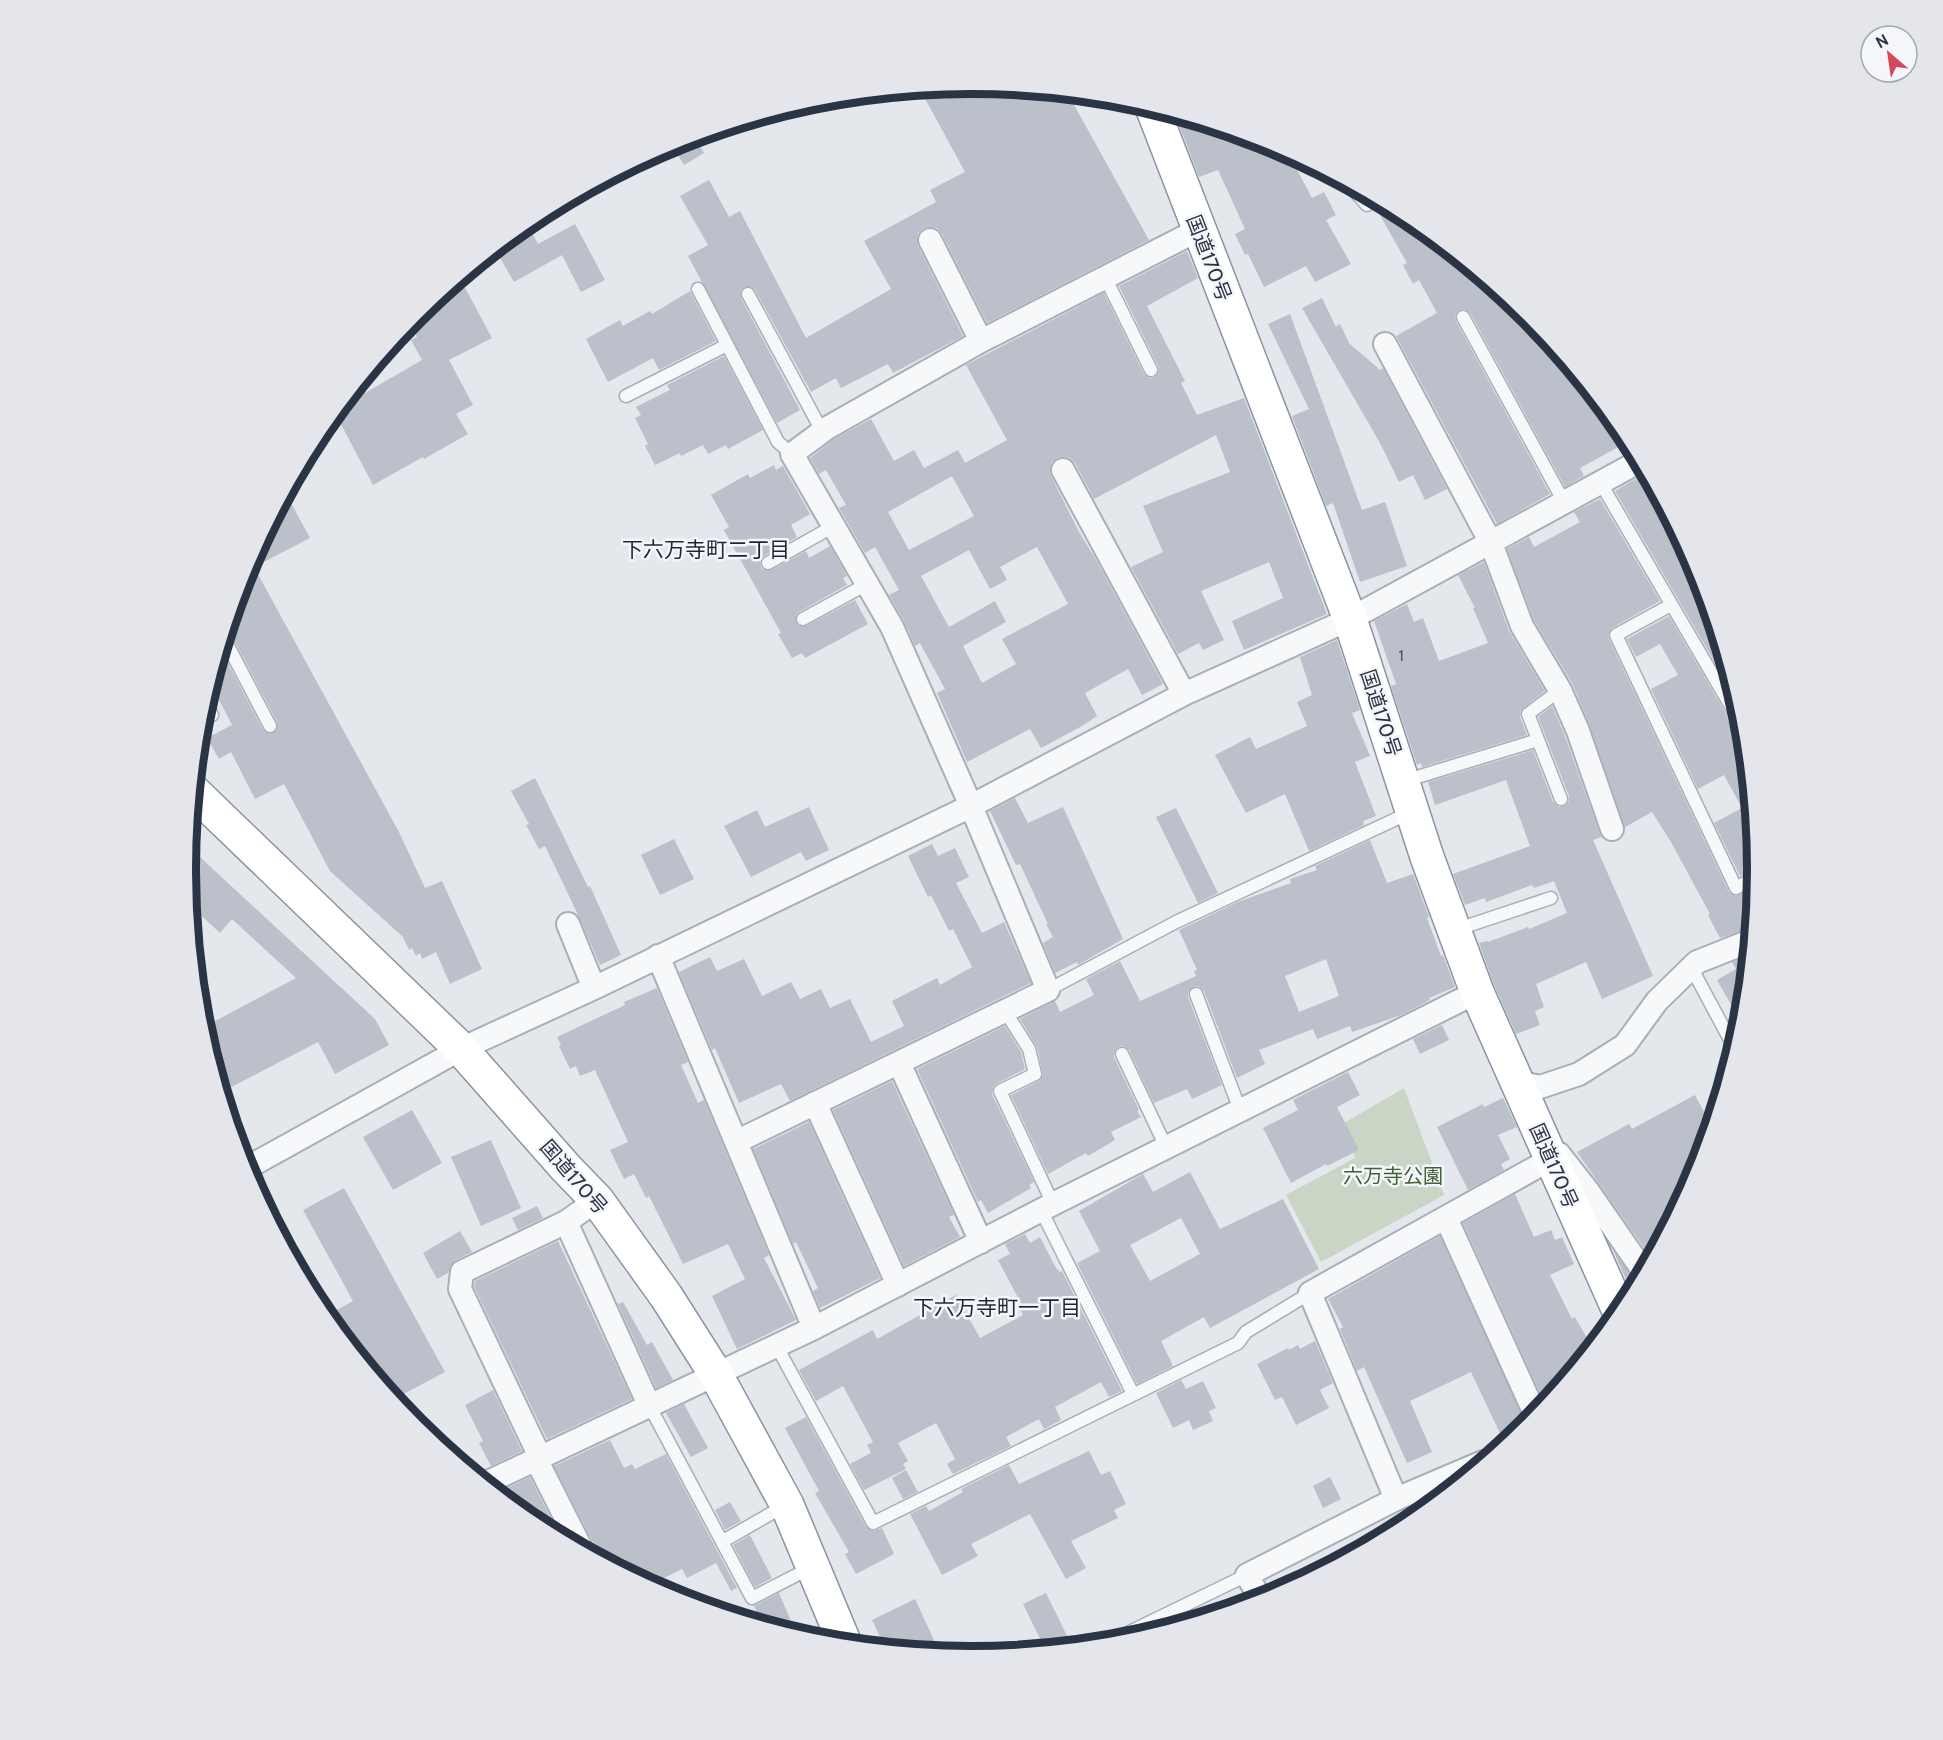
<svg xmlns="http://www.w3.org/2000/svg" width="1943" height="1740" font-family="Cabin,'Noto Sans JP',sans-serif">
<style>
.green{fill:#c9d6c5}
.building{fill:#bbc0ca;fill-rule:evenodd}
.lines{fill:none;stroke-linecap:round;stroke-linejoin:round}
.lane-casing{stroke:#a9aeb7;stroke-width:15}
.street-casing{stroke:#a9aeb7;stroke-width:26}
.highway-casing{stroke:#8b94a3;stroke-width:36}
.lane{stroke:#f7f8fa;stroke-width:12}
.street{stroke:#f7f8fa;stroke-width:22}
.highway{stroke:#fff;stroke-width:33}
.labels{text-anchor:middle;dominant-baseline:central;stroke-width:5;stroke-linejoin:round;paint-order:stroke}
.number-label{font-size:16px;fill:#4f5766}
.street-label{font-size:20px;fill:#2b3445;stroke:#f4f6f9}
.park-label{font-size:20px;fill:#3f6138;stroke:#f4f6f9}
.neighbourhood-label{font-size:21px;fill:#1d2536;stroke:#f4f6f9}
.rim{fill:none;stroke:#2b3445;stroke-width:8}
</style>
<rect width="100%" height="100%" fill="#e4e7ec"/>
<path class="green" d="M1404,1088L1444,1195L1321,1262L1286,1195L1355,1158L1344,1123Z"/>
<path class="building" d="M972,84L1068,94L1149,240L987,323L942,234L937,228L930,227L924,228L918,233L917,240L918,246L963,336L893,373L888,364L841,388L836,378L811,392L755,290L752,287H745L741,290V298L800,410L777,423L688,256L708,245L680,196L709,180L729,217L740,211L806,338L891,289L864,241L936,202L930,190L965,172L922,93L932,88Z
M1175,114L1273,144L1287,151L1312,198L1324,192L1336,215L1326,220L1351,264L1315,282L1306,266L1264,287L1248,254L1245,255L1235,234L1245,229L1218,170L1199,177Z
M694,137L704,153L684,165L671,144Z
M1386,205L1408,217L1528,314L1612,417L1621,434L1617,436L1622,445L1580,468L1584,476L1565,487L1470,313L1464,309L1459,310L1455,316L1456,321L1550,494L1497,524L1396,336L1437,313L1419,280L1413,284L1403,265L1407,263L1377,210Z
M575,224L605,280L581,292L562,255L514,282L496,251L531,231L538,244Z
M1187,251L1198,278L1147,306L1185,381L1181,383L1197,415L1244,398L1327,614L1244,650L1232,621L1283,598L1269,562L1201,591L1224,640L1203,650L1199,643L1178,654L1131,567L1163,552L1143,506L1230,472L1216,435L1094,499L1075,463L1070,458L1064,457L1057,458L1051,463L1050,470L1051,476L1079,532L1098,563L1163,684L1142,695L1128,669L1085,693L1097,716L1082,726L1041,748L1030,729L967,762L937,693L945,689L920,643L915,646L904,621L889,595L899,590L875,547L865,553L839,508L846,505L826,470L819,474L810,458L834,439L871,419L894,461L914,450L924,468L958,450L965,463L1007,440L966,365L1104,293L1144,374L1150,378L1155,377L1159,371L1158,366L1119,286ZM952,476L974,516L909,550L888,512ZM1037,547L1068,604L1002,639L1016,664L982,683L963,646L1006,622L995,601L949,627L921,576L969,550L990,589L1007,580L1000,567Z
M462,282L492,338L449,360L473,405L456,414L468,434L424,459L423,457L373,485L335,413L345,401L357,394L358,397L422,360L411,340L417,337L409,322L416,314L442,293Z
M690,291L716,341L659,370L653,358L608,382L586,339L620,320L623,326L650,311L652,314Z
M1322,298L1336,327L1340,324L1349,343L1380,370L1383,368L1447,489L1425,500L1413,475L1399,482L1380,443L1302,308Z
M1290,314L1362,510L1385,502L1407,566L1360,582L1333,503L1326,506L1292,416L1309,409L1268,324Z
M724,356L763,430L728,449L726,445L708,454L703,445L681,456L680,453L655,465L645,446L648,444L635,418L641,415L636,407L670,390L667,385Z
M774,465L776,470L783,466L810,514L791,525L797,537L764,556L760,562L761,568L764,570H771L806,551L809,558L830,546L847,576L843,578L847,585L799,612L796,615V622L799,626H806L855,600L868,624L805,658L802,653L792,658L778,634L781,633L724,530L729,527L711,495L748,474L750,478Z
M1644,474L1667,516L1665,517L1700,577L1738,702L1615,491Z
M286,494L310,538L254,567L399,832L425,888L442,881L482,969L450,984L436,952L422,959L420,953L416,956L412,948L409,950L403,937L330,871L284,784L255,799L231,752L219,759L207,738L232,725L211,684L221,650L263,730L270,734L277,730V722L231,634L227,630L245,569Z
M1600,499L1660,601L1612,628L1608,634L1609,639L1729,892L1736,896L1756,886L1752,928L1720,938L1708,915L1710,914L1671,842L1652,812L1625,827L1590,726L1572,683L1534,620L1507,549L1529,537L1534,547L1580,522L1574,512Z
M1484,562L1509,631L1545,691L1520,711V717L1527,735L1422,767L1421,763L1417,765L1391,686L1396,684L1374,621L1407,604L1414,622L1423,618L1439,661L1488,643L1473,608H1475L1458,575Z
M1669,616L1725,712L1737,740L1740,743L1745,744L1757,868L1740,876L1714,823L1742,808L1724,775L1698,789L1651,689L1678,675L1660,644L1636,657L1627,639Z
M1337,640L1360,710L1352,713L1370,756L1355,762L1376,816L1363,821L1364,825L1309,851L1285,794L1246,813L1215,755L1250,737L1256,749L1307,726L1297,702L1312,695L1300,657Z
M1552,706L1565,736L1601,837L1593,840L1653,976L1602,999L1586,962L1536,984L1544,1007L1535,1011L1540,1025L1516,1034L1494,985L1479,943L1487,941L1488,942L1528,927L1529,929L1567,913L1554,881L1534,888L1532,885L1486,902L1485,898L1465,905L1453,874L1530,846L1506,780L1435,805L1428,782L1533,750L1553,802L1559,807L1564,806L1569,801V796L1538,717Z
M535,778L588,887L590,886L621,955L600,965L580,919L545,846L539,849L526,825L529,824L511,791Z
M1015,798L1028,823L1063,807L1123,939L1078,965L1077,962L1055,973L1043,943L1053,937L1046,924H1048L1020,864L1016,865L990,811Z
M809,807L829,850L806,861L801,852L751,877L724,826L757,810L765,827Z
M1176,808L1218,893L1198,903L1156,817Z
M674,839L694,879L660,895L641,855Z
M1370,840L1387,883L1413,874L1429,917L1427,918L1441,956L1443,955L1455,987L1429,998L1430,1000L1401,1015L1352,1032L1350,1026L1317,1039L1313,1029L1259,1050L1265,1064L1237,1078L1204,991L1198,986L1193,987L1188,992V997L1222,1085L1192,1099L1187,1089L1154,1103L1129,1050L1123,1046L1118,1047L1114,1053V1057L1139,1110L1137,1111L1141,1117L1111,1132L1115,1140L1088,1156L1086,1153L1048,1174L1011,1095L1039,1081L1043,1075L1037,1047L1020,1019L1055,1001L1060,1012L1094,995L1086,979L1120,961L1140,1001L1196,976L1194,971L1197,970L1179,930L1238,902L1291,883L1290,879L1317,870L1315,866ZM1326,959L1339,996L1299,1012L1285,976Z
M932,844L938,856L955,848L969,877L956,883L982,933L1004,922L1031,983L790,1101L781,1084L739,1103L715,1048L712,1050L679,972L710,957L717,971L744,959L762,996L791,982L800,999L821,989L830,1008L850,999L871,1042L904,1026L892,1001L937,978L940,985L972,967L953,929L949,931L931,895L928,897L908,856Z
M188,846L375,1019L389,1045L335,1074L318,1042L222,1092L202,1028L296,978L232,919L220,933L189,904L186,870Z
M1749,956L1742,1024L1717,980L1736,969L1732,962Z
M657,988L688,1062L681,1065L698,1103L704,1100L769,1255L764,1258L796,1320L737,1349L712,1296L745,1279L728,1244L683,1264L649,1196L646,1198L634,1174L624,1179L610,1150L628,1142L595,1070L580,1076L576,1066L570,1069L559,1046L561,1045L557,1037L625,1005L624,1002Z
M1442,1025L1449,1040L1420,1054L1413,1039Z
M1005,1026L1021,1052L1025,1069L996,1084L993,1087L992,1094L1034,1182L1029,1185L1031,1188L988,1213L981,1200L978,1202L917,1069Z
M1348,1072L1360,1095L1337,1107L1359,1150L1327,1166L1326,1164L1291,1183L1263,1128L1298,1110L1293,1100Z
M892,1081L954,1215L949,1217L960,1237L904,1266L833,1110Z
M1695,1095L1711,1125L1698,1171L1651,1258L1577,1152L1629,1124L1632,1129Z
M1503,1098L1517,1127L1498,1135L1510,1159L1501,1164L1504,1170L1468,1190L1437,1127L1483,1104L1484,1107Z
M412,1110L442,1163L393,1190L363,1137Z
M809,1122L880,1278L820,1308L813,1291L818,1288L796,1242L793,1244L753,1149Z
M491,1140L521,1208L481,1226L451,1157Z
M1190,1172L1220,1229L1283,1199L1319,1269L1210,1328L1204,1317L1161,1341L1173,1366L1137,1384L1077,1263L1100,1251L1079,1211L1143,1174L1153,1192ZM1181,1218L1200,1254L1150,1281L1130,1245Z
M344,1188L445,1372L394,1399L326,1316L353,1301L303,1210Z
M1515,1194L1534,1237L1551,1230L1555,1240L1562,1237L1574,1264L1550,1275L1572,1319L1575,1317L1592,1347L1545,1404L1463,1223Z
M537,1206L543,1218L518,1230L512,1218Z
M460,1231L472,1252L456,1260L451,1265L448,1273L437,1279L423,1253Z
M1025,1234L1030,1243L1040,1237L1056,1268L1060,1272L1062,1271L1122,1391L1109,1397L1101,1382L1055,1407L1061,1420L1044,1429L1039,1419L1006,1437L1011,1446L953,1474L947,1464L955,1459L936,1423L898,1443L908,1461L903,1464L906,1469L864,1490L850,1464L871,1453L867,1445L873,1442L843,1386L816,1401L799,1370L873,1330L877,1339L956,1295L980,1338L1023,1315L1020,1309L1023,1307L998,1260L1010,1254L1005,1244Z
M1440,1236L1527,1426L1505,1444L1471,1372L1410,1401L1432,1452L1407,1463L1364,1367L1357,1371L1340,1329L1343,1327L1328,1299Z
M558,1241L632,1399L547,1439L474,1287L475,1281Z
M1613,1250L1637,1284L1632,1294Z
M623,1302L647,1345L652,1342L673,1380L656,1388L618,1304Z
M1315,1341L1333,1383L1320,1390L1329,1408L1296,1425L1282,1397L1275,1400L1257,1364L1288,1348L1289,1350L1298,1345L1300,1349Z
M1181,1380L1186,1389L1203,1381L1216,1408L1209,1411L1213,1421L1193,1430L1189,1420L1173,1428L1156,1393Z
M493,1390L522,1451L491,1466L479,1443L483,1441L465,1405Z
M684,1404L708,1448L691,1457L666,1413Z
M806,1417L866,1527L873,1531L882,1528L894,1554L856,1574L845,1554L849,1552L815,1493L819,1491L785,1428Z
M610,1440L624,1468L632,1464L635,1469L666,1454L737,1588L731,1591L716,1563L687,1578L682,1569L650,1585L593,1554L594,1548L593,1542L554,1466Z
M1089,1451L1101,1475L1110,1471L1126,1504L1114,1510L1118,1518L1071,1541L1086,1568L1066,1579L1030,1514L971,1544L978,1556L942,1575L910,1514L926,1506L929,1511L963,1492L961,1489L1009,1465L1019,1484Z
M906,1470L918,1492L903,1499L892,1478Z
M530,1477L554,1525L545,1529L535,1523L497,1493Z
M1330,1477L1341,1499L1323,1508L1313,1486Z
M730,1502L741,1521L725,1530L715,1510Z
M750,1535L772,1578L755,1587L733,1545Z
M779,1593L797,1635L763,1624L754,1606Z
M1046,1593L1068,1638L1045,1649L1023,1604Z
M915,1599L940,1653L885,1647L872,1620Z"/>
<g class="lines">
<defs>
<path id="lane" d="M1348,184L1367,205
M1105,277L1151,370
M698,289L778,442L792,454
M748,294L822,431
M1463,317L1564,502
M626,396L727,345
M1600,482L1732,708L1744,736
M768,563L834,526
M1671,605L1616,635L1736,888L1757,876
M803,619L867,584
M224,638L270,726
M1560,690L1528,714L1561,799
M200,722L212,715L205,702
M1404,781L1538,740
M1455,930L1551,898
M1691,967L1735,1049
M1048,990L1176,922L1411,812
M1196,994L1240,1110
M1005,1011L1029,1049L1035,1074L1000,1091L1053,1204
M1122,1054L1166,1147
M1041,1210L1133,1394
M776,1345L873,1523L1238,1343L1246,1332L1310,1293
M649,1405L752,1598L812,1567
M723,1541L786,1505
M1107,1643L1247,1575"/>
<path id="street" d="M930,240L981,341
M1385,344L1491,543L1522,626L1560,690L1578,731L1612,829
M1063,470L1184,694
M568,924L594,988
M658,956L814,1328
M899,1063L981,1242
M1517,1082L1540,1087L1579,1074L1625,1045L1657,1001L1697,962L1750,941
M815,1103L898,1285
M736,1142L1048,990L971,806L892,627L792,454L827,428L981,341L1198,230
M1559,1154L1588,1191L1644,1272
M245,1169L461,1049L594,988L971,806L1184,694L1350,619L1640,461
M1446,1218L1536,1416
M566,1222L649,1405
M540,1457L460,1289L462,1272L566,1222L597,1200
M536,1459L581,1548
M486,1483L814,1328L1053,1204L1477,992
M1396,1499L1483,1462
M1261,1600L1247,1575L1396,1499L1310,1293L1551,1159"/>
<path id="highway" d="M1152,107L1350,619L1427,857L1477,992L1620,1313
M193,791L461,1049L566,1168L597,1200L666,1296L715,1373L787,1505L845,1644"/>
</defs>
<use href="#lane" class="lane-casing"/>
<use href="#street" class="street-casing"/>
<use href="#highway" class="highway-casing"/>
<use href="#lane" class="lane"/>
<use href="#street" class="street"/>
<use href="#highway" class="highway"/>
</g>
<g class="labels">
<g class="number-label">
<text x="1401" y="655">1</text>
</g>
<g class="street-label">
<text transform="translate(1209 258) rotate(69)">国道170号</text>
<text transform="translate(1381 713) rotate(72)">国道170号</text>
<text transform="translate(1554 1166) rotate(66)">国道170号</text>
<text transform="translate(574 1177) rotate(49)">国道170号</text>
</g>
<g class="park-label">
<text x="1393" y="1176">六万寺公園</text>
</g>
<g class="neighbourhood-label">
<text x="706" y="549">下六万寺町二丁目</text>
<text x="997" y="1307">下六万寺町一丁目</text>
</g>
</g>
<path d="M0 0H1943V1740H0ZM971 94H972A775 775 0 0 1 1747 869V871A775 775 0 0 1 972 1646H971A775 775 0 0 1 196 871V869A775 775 0 0 1 971 94Z" fill="#e4e6eb" fill-rule="evenodd"/>
<path class="rim" d="M971 94H972A775 775 0 0 1 1747 869V871A775 775 0 0 1 972 1646H971A775 775 0 0 1 196 871V869A775 775 0 0 1 971 94Z"/>
<g transform="translate(1889 54) rotate(331)"><circle r="28" fill="#f4f6f9" stroke="#a4a8b1" stroke-width="1.5"/>
<path d="M0-4.5L10 22L0 15L-10 22Z" fill="#d1495b"/>
<text y="-9" font-size="16" font-weight="bold" text-anchor="middle" fill="#2b3445">N</text>
</g>
</svg>
